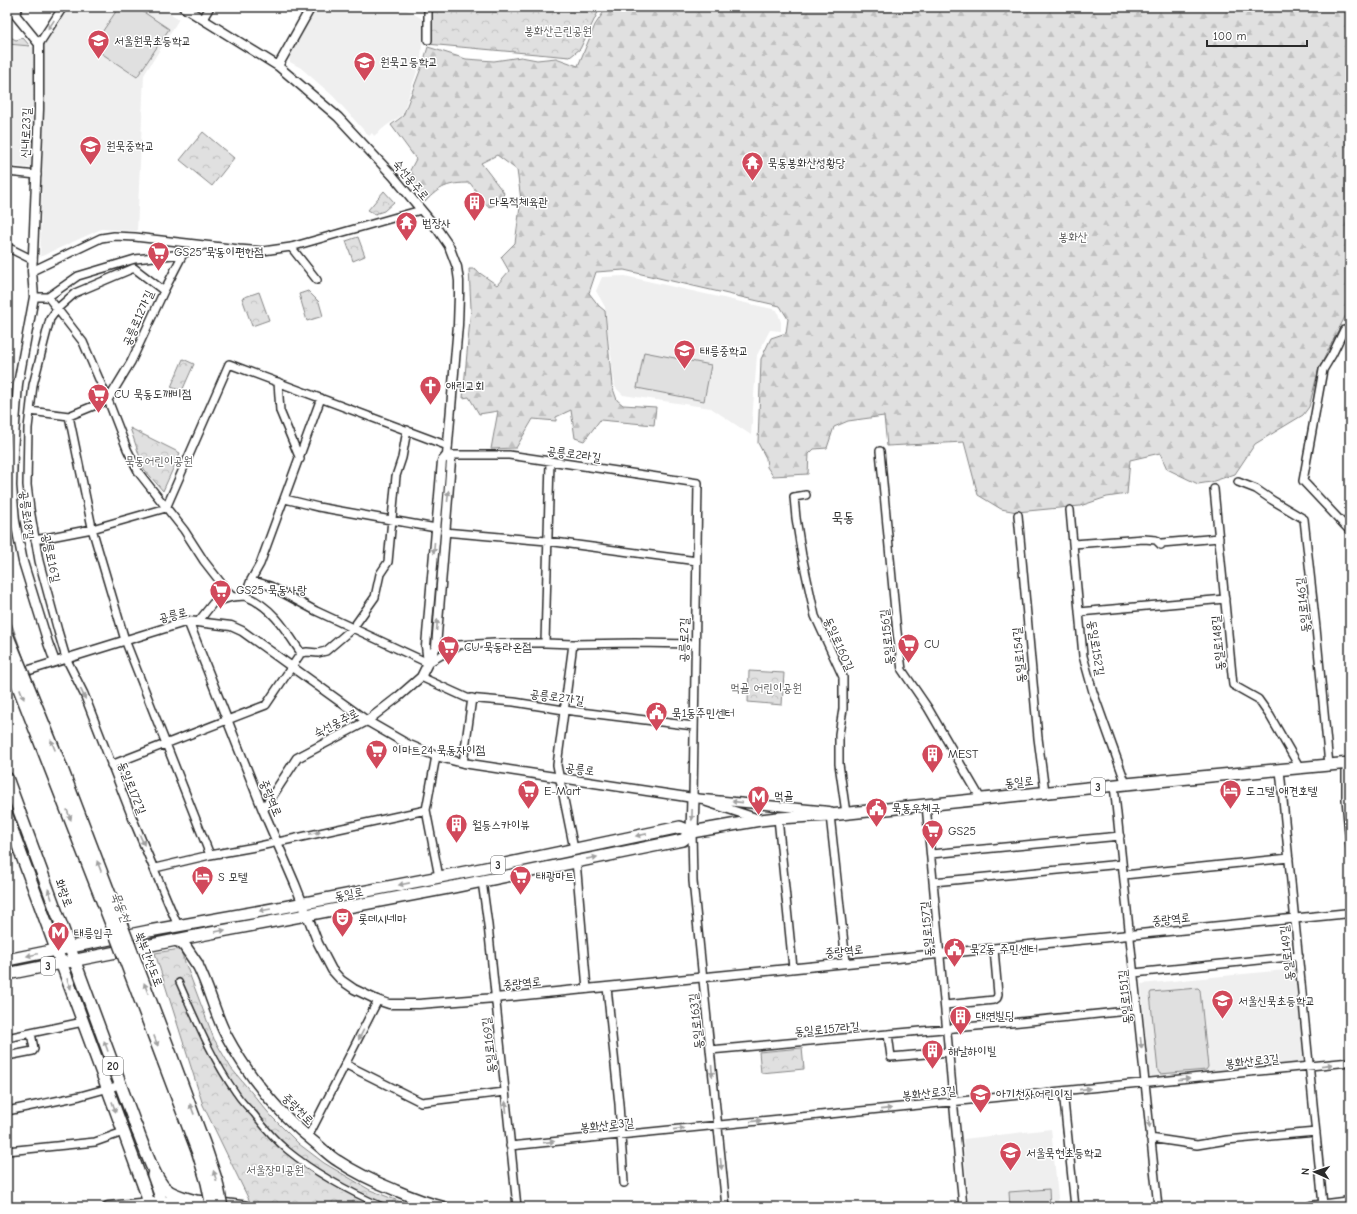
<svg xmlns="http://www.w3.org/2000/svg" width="1357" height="1214" font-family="'Comic Neue','Poor Story',sans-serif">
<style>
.built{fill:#efefef}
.grass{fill:#e0e0e0;stroke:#868686}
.forest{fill:url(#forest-firs);stroke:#868686}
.park{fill:url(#park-crowns);stroke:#868686}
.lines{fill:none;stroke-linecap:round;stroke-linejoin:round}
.stream{stroke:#7e7e7e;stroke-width:2}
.pedestrian-casing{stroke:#2b2b2b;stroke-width:8}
.minor-casing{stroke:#2b2b2b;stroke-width:10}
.tertiary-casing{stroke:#2b2b2b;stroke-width:11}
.secondary-casing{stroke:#2b2b2b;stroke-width:13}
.primary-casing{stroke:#2b2b2b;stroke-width:14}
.trunk-casing{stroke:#2b2b2b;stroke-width:14}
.pedestrian{stroke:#fff;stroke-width:5}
.minor{stroke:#fff;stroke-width:7}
.tertiary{stroke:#fff;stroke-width:8}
.secondary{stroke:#fff;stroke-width:10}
.primary{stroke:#fff;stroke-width:11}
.trunk{stroke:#fff;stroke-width:11}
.trunk-bridge-casing{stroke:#2b2b2b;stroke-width:14;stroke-linecap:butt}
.trunk-bridge{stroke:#fff;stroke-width:11}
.oneway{fill:#a0a0a0}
.labels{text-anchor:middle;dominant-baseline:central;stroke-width:3;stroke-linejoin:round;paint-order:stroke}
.shield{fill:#fff;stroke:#6b6b6b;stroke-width:1}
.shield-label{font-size:11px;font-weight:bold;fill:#2b2b2b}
.park-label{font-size:12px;fill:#585858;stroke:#fff}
.poi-label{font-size:12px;fill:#2b2b2b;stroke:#fff;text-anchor:start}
.street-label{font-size:12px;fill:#2b2b2b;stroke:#fff}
.water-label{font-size:13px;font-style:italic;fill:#5c5c5c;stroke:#fff}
.quarter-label{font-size:14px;fill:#2b2b2b;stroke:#fff}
</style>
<defs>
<pattern id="forest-firs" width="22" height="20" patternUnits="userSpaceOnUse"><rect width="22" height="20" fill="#e0e0e0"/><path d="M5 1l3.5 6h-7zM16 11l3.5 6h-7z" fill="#c0c0c0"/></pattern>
<pattern id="park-crowns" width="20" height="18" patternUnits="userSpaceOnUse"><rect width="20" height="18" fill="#e0e0e0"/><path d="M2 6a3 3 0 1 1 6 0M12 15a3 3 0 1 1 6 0" fill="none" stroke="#c0c0c0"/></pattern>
</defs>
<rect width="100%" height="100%" fill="#fff"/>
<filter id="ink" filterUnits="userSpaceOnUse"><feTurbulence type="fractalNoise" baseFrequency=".025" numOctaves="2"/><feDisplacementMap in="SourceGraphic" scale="8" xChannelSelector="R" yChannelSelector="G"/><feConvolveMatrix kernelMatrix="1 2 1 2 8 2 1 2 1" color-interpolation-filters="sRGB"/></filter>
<g filter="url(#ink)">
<path class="built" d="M69,7H160L179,19L144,75L137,231L101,229L40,257L44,101L43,47Z
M317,7H402L424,20L421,60L402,115L386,126L374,136L372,133L369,136L333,96L301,68L290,62L289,57Z
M7,45L34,47L32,168L7,166Z
M625,276L777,310L781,322V331L770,330L757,355L751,435L711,408L623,395L615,387L605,307L596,291L602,277Z
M1295,969L1304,1058L1301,1063L1152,1077L1149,1074L1141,984Z
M1051,1129L1059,1207H969L963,1139Z"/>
<path class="grass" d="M119,7H136L169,29L137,77L92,47Z
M10,37L16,40L23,38L30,46L7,44V38Z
M644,352L711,365L704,401L637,388Z
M1198,988L1200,990L1208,1067L1206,1070L1160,1074L1158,1071L1150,994L1151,992Z
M1049,1189L1050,1207H1010L1009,1192Z"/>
<path class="forest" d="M607,7H1350V295H1348L1349,309L1319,368L1309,407L1303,415L1255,444L1235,474L1211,482L1198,484L1167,469L1160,453L1130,460L1127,494L1107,497L1080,506L1017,512L1001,509L978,495L964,442L887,446L884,416L848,421L834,427L827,448L814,449L809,454L808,474L773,476L767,467L766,458L758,443L761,359L771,338L786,333L788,319L780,306L624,270L596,272L589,293L599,306L605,311L612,386L617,400L623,405L656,407L654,425L600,420L584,441L575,438L571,410L556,417V421L533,419L516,448L491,449L498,411L479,414L469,397L463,398L471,308L469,269H474L497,285L509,271L501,257L515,243L521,200L517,170L497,155L481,163L504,193C502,201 496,206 488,207L470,183C448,183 440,186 425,202L407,176L416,159L391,125L403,116L423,63L428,47L466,59L494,61L521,57L537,60L556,58L578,66L595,25Z"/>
<path class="park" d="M428,7H602L599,10L580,49L570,57L427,44Z
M203,132L234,158L212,186L180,160Z
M384,191L394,202L384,211L375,214L368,210Z
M358,237L365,256L353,261L346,241Z
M308,291L319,302L323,316L307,321L299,294Z
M259,292L269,320L252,326L242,298Z
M183,359L194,364L182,391L171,387Z
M130,428L180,453L163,491L144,469Z
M749,671L784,673L782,705L748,702Z
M180,949L214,1039L231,1068L272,1117L299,1144L324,1163L370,1190L414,1207H258L252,1206L203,1105L155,953Z
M802,1048L804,1069L761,1073L759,1052Z"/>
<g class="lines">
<path class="stream" d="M7,612L27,669"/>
<defs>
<path id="pedestrian" d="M179,982C196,1020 212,1059 236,1093C241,1101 248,1108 254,1114C264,1127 275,1140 287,1150C316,1174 350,1192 384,1207"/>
<path id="minor" d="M428,7V40
M15,14L19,7
M203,19L210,7
M39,44L63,7
M7,172L37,175
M7,247L33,260
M291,247L317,280
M32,271L101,238L114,236L135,237L239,249L263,251L291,247L421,210
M164,291L134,268L75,293L58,308L50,319L33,385L28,428L27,485L30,509L39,561L58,631L66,658L84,694L132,817L178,926
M34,297H48L83,342L108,400L127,449L139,473L184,530L204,561L232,597
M48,297L78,276L135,259L183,254
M1350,332L1344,330L1332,355L1323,370L1303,481L1350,531
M278,382L280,411L300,459
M30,411L69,416L108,400L131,362L164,291L183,254L202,246
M69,416L93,532L125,640L210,855
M880,451L897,632L902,670L928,708L981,799
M447,455H509L698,483L693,798
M1238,482L1256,489L1272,500L1304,519L1316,628L1329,765
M1214,489L1233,685L1258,699L1270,716L1300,768
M806,495L794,497L796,518L802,556L815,616L843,677V709L839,734V764L846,813
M285,499L318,507L436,528
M1070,510L1083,656L1093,692L1126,784
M1018,515L1038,738L1045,792
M444,532L547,541L697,561
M35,540L92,529L166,508L229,364L448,446
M1073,544L1144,539L1156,540L1161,545L1162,543L1219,538
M251,580L270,586L316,611L428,663L459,645L495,643H545L573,644L635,643L695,644
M245,596C272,606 286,630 301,653
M1079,612L1225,599
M198,622L213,603L232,597L245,596L251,580L260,564L321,398
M545,643L550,462
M573,644L557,765L574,849
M421,677L467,698L514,702L564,710L694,726
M436,756L426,810L439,877
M463,763L472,698
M1346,763V799L1350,846
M111,765L266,705L301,653L307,652L318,653L326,651L353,628L375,597L380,574L388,562L396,476L402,458L407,430
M1280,770L1323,1205
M1114,785L1158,1207
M926,805L963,1207
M830,815L846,962
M778,818L793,968
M692,832L693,881L726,1207
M931,854L1120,836
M576,861L587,989
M155,868L210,855L255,847L426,810
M1124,875L1289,858
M482,881L488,925L517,1207
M933,882L1122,864
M1134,973L1299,956
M607,987L619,1104L624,1183
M945,1005L994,1000L997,998L998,994L994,949
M888,1034L891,1057L949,1052
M7,1038L83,1022
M710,1050L1010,1023L1137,1010
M7,1056L33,1051L34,1049L31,1033
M345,1064L421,1102L505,1092
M1063,1091L1075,1207
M7,1111L80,1096L120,1085
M308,1137L378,1000
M1150,1138L1197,1145L1227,1140L1316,1132
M510,1146L1350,1062
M7,1151L95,1142L123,1132"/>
<path id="tertiary" d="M9,7L39,44V109L33,254L32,271L34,297L18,384L13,451L12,486L15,521L23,562L48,643L55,662
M183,7L278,66L338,117L393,176L438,230L449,246L457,267L459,281V295L458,325L447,455L442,461L426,646L428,663
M278,66L311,7
M188,621L263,810L295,884L318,943L332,970L341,980L354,989L377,1000L389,1004H419L495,998L1350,913
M7,677L188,621L231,626L242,631L367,721L407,744L436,756L463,763L693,798L829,811
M707,802L759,819
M263,810L297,758L367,721L398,697L421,677L436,647L451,461L447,455"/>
<path id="secondary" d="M197,964C209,987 214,1012 226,1035C249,1078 281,1116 319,1146C325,1151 331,1157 338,1161C356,1173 375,1182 395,1190C411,1197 427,1203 444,1207
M108,1207L161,1202
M1311,1207L1350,1202"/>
<path id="primary" d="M7,778L138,1132
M7,816L145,1190L150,1207
M692,832L693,798
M174,940L181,942L184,945L197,964
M7,960L149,931L284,907L481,869L680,827L692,832L760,820L778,818L830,815L1126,784L1350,763
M7,974L206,934L453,887L683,840L692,832
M153,1175L160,1195L161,1207"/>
<path id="trunk" d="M135,1124C141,1139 154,1178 165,1188C173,1196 186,1198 196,1201
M161,1202L196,1201L245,1207"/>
</defs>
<use href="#pedestrian" class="pedestrian-casing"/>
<use href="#minor" class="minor-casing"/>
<use href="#tertiary" class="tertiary-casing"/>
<use href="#secondary" class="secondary-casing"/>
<use href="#primary" class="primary-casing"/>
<use href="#trunk" class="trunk-casing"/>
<use href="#pedestrian" class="pedestrian"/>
<use href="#minor" class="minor"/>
<use href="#tertiary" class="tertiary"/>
<use href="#secondary" class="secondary"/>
<use href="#primary" class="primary"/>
<use href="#trunk" class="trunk"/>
<defs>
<path id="trunk-bridge" d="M7,634L61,766L169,1049L205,1146L217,1182L222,1207
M7,658L117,939L198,1153L207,1183L212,1207"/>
</defs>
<use href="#trunk-bridge" class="trunk-bridge-casing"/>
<use href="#trunk-bridge" class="trunk-bridge"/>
</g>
<defs><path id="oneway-solid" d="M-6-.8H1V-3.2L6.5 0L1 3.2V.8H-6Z"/></defs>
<g class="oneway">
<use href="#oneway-solid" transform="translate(51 25) rotate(123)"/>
<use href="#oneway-solid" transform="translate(448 496) rotate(-85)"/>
<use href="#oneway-solid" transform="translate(434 548) rotate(95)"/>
<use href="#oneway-solid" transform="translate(437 625) rotate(-86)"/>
<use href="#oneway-solid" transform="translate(22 694) rotate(69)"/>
<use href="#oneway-solid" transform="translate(83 694) rotate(65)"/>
<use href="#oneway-solid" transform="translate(53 745) rotate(-112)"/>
<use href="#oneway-solid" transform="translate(737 802) rotate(-174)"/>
<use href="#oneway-solid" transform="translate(69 815) rotate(69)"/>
<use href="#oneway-solid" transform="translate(692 815) rotate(91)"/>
<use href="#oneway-solid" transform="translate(315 833) rotate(-12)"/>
<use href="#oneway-solid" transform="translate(641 835) rotate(169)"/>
<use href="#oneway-solid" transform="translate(142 840) rotate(66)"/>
<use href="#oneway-solid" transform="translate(592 858) rotate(-11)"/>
<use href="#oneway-solid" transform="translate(99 866) rotate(-111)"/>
<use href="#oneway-solid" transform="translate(404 884) rotate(169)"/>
<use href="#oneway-solid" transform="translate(50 894) rotate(-110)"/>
<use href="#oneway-solid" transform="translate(265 910) rotate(170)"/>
<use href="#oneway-solid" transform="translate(220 931) rotate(-11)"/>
<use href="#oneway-solid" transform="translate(32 955) rotate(168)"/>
<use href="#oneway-solid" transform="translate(69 984) rotate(70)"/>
<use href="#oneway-solid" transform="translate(146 988) rotate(-111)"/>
<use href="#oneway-solid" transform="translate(361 1035) rotate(117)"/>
<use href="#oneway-solid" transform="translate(156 1041) rotate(69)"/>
<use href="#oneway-solid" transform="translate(1141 1043) rotate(84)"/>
<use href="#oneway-solid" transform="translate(106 1046) rotate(-110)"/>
<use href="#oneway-solid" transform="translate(1327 1065) rotate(-6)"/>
<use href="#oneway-solid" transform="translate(712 1071) rotate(85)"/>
<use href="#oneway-solid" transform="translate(1184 1079) rotate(-6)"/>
<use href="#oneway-solid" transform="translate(1085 1089) rotate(-6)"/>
<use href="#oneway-solid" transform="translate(114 1107) rotate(70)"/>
<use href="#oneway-solid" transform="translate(506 1107) rotate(-96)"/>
<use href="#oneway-solid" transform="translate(192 1109) rotate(-111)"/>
<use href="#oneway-solid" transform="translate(886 1109) rotate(-6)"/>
<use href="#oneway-solid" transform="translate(756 1121) rotate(-6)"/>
<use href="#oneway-solid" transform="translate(1149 1122) rotate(84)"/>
<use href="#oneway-solid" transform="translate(679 1129) rotate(-6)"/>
<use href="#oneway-solid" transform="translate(549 1142) rotate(-6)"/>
<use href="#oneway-solid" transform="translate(721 1164) rotate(84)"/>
<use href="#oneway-solid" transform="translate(215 1176) rotate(-107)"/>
</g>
</g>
<defs>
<symbol id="school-pin" viewBox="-11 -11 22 30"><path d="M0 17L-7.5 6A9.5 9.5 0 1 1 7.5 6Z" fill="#d1495b" stroke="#fff"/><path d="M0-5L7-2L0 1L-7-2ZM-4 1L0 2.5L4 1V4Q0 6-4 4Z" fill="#fff"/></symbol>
<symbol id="temple-pin" viewBox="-11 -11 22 30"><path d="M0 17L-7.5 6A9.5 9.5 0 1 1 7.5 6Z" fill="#d1495b" stroke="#fff"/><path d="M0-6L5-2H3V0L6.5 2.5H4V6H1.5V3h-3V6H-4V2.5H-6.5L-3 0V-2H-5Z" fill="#fff"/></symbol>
<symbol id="building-pin" viewBox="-11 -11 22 30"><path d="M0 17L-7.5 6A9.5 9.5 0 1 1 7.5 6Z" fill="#d1495b" stroke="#fff"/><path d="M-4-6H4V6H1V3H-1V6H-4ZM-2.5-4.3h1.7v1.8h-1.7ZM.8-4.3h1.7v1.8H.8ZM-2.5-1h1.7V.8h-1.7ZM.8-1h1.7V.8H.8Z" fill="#fff"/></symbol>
<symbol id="supermarket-pin" viewBox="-11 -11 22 30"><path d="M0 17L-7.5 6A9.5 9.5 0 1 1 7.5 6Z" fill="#d1495b" stroke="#fff"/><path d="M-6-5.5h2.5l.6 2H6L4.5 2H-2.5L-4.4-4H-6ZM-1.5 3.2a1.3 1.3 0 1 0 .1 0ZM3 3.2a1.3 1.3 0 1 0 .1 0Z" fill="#fff"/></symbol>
<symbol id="church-pin" viewBox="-11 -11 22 30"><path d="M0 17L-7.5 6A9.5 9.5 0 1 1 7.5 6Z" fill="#d1495b" stroke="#fff"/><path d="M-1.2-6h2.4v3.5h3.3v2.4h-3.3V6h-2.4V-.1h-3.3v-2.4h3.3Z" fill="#fff"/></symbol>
<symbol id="civic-pin" viewBox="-11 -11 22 30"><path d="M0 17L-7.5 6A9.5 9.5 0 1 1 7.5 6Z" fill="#d1495b" stroke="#fff"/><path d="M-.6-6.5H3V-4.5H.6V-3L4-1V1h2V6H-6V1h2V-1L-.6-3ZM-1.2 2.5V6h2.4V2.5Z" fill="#fff"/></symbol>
<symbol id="hotel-pin" viewBox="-11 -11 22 30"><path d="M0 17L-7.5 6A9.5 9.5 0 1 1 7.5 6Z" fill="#d1495b" stroke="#fff"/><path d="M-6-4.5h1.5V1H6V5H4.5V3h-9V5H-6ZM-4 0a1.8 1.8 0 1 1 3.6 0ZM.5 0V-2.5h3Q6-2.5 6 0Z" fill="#fff"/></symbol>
<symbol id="metro-pin" viewBox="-11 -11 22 30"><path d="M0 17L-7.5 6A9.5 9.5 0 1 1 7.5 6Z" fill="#d1495b" stroke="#fff"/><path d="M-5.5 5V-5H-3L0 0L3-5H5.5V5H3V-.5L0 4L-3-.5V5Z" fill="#fff"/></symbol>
<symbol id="theatre-pin" viewBox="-11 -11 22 30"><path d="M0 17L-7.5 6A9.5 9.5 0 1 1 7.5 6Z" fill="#d1495b" stroke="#fff"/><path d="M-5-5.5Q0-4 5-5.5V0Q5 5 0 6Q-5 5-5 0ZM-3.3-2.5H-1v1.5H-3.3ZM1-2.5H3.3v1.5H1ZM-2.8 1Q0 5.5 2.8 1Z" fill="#fff"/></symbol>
</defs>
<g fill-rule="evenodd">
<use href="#school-pin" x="86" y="28" width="25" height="34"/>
<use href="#school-pin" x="352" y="50" width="25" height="34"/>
<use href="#school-pin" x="78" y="134" width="25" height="34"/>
<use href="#temple-pin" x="740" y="150" width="25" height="34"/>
<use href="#building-pin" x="462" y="190" width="25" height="34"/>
<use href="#temple-pin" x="394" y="210" width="25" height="34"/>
<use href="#supermarket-pin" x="146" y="240" width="25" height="34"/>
<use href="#school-pin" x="672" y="338" width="25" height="34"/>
<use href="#church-pin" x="418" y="374" width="25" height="34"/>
<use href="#supermarket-pin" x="86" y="382" width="25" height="34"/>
<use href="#supermarket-pin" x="208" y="578" width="25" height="34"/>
<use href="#supermarket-pin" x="896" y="632" width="25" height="34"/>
<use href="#supermarket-pin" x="436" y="634" width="25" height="34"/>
<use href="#civic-pin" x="644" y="700" width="25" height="34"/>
<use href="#supermarket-pin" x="364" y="738" width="25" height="34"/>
<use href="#building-pin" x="920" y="742" width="25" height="34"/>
<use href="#supermarket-pin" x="516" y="778" width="25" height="34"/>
<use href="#hotel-pin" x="1218" y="778" width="25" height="34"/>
<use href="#metro-pin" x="746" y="784" width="25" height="34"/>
<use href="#civic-pin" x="864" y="796" width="25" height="34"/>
<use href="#building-pin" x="444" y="812" width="25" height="34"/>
<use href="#supermarket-pin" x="920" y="818" width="25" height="34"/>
<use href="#supermarket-pin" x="508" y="864" width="25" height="34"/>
<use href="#hotel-pin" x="190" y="864" width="25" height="34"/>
<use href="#theatre-pin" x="330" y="906" width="25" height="34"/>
<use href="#metro-pin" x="46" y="920" width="25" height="34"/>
<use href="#civic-pin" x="942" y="936" width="25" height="34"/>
<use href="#school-pin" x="1210" y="988" width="25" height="34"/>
<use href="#building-pin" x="948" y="1004" width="25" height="34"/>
<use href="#building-pin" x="920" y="1038" width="25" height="34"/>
<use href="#school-pin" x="968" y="1082" width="25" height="34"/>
<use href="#school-pin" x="998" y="1140" width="25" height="34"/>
</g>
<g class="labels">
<g class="shield">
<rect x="1091" y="778" width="14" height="18" rx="3"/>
<rect x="491" y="856" width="14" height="18" rx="3"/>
<rect x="41" y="957" width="14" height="18" rx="3"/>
<rect x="103" y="1057" width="20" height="18" rx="3"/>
</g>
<g class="shield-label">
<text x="1098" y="787">3</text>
<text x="498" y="865">3</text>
<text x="48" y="966">3</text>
<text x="113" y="1066">20</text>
</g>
<g class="park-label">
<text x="558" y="31">봉화산근린공원</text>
<text x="1073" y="237">봉화산</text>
<text x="159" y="461">묵동어린이공원</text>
<text x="766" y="688">먹골 어린이공원</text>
<text x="275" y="1170">서울장미공원</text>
</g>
<g class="poi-label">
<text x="114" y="41">서울원묵초등학교</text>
<text x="380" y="62">원묵고등학교</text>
<text x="106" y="146">원묵중학교</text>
<text x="768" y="163">묵동봉화산성황당</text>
<text x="490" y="202">다목적체육관</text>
<text x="422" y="223">법장사</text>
<text x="174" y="252">GS25 묵동이편한점</text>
<text x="700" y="351">태릉중학교</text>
<text x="446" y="386">애린교회</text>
<text x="114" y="394">CU 묵동도깨비점</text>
<text x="236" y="590">GS25 묵동사랑</text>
<text x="924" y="644">CU</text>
<text x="464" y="647">CU 묵동라온점</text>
<text x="672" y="713">묵1동주민센터</text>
<text x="392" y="750">이마트24 묵동자이점</text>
<text x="948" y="754">MEST</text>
<text x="544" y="791">E-Mart</text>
<text x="1246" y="791">도그텔 애견호텔</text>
<text x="774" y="796">먹골</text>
<text x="892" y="808">묵동우체국</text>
<text x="472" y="825">월등스카이뷰</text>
<text x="948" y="831">GS25</text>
<text x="536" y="876">태광마트</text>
<text x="218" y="877">S 모텔</text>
<text x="358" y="919">롯데시네마</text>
<text x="74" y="933">태릉입구</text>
<text x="970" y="949">묵2동 주민센터</text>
<text x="1238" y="1001">서울신묵초등학교</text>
<text x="976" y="1016">대연빌딩</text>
<text x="948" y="1051">해날하이빌</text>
<text x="996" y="1094">아기천사어린이집</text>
<text x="1026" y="1153">서울묵현초등학교</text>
</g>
<g class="street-label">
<text transform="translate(26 133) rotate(-88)">신내로23길</text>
<text transform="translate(411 180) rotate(50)">숙선옹주로</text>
<text transform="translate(138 318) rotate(-66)">공릉로12가길</text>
<text transform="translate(574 454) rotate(8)">공릉로2라길</text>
<text transform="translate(27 515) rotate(83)">공릉로18길</text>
<text transform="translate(51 558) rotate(78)">공릉로16길</text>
<text transform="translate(1303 605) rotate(-96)">동일로146길</text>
<text transform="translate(173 615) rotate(-13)">공릉로</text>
<text transform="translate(887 637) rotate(-96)">동일로156길</text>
<text transform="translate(684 640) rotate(-89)">공릉로2길</text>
<text transform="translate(1218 643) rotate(-95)">동일로148길</text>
<text transform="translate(839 644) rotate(66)">동일로160길</text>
<text transform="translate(1096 648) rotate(81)">동일로152길</text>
<text transform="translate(1019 655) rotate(-95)">동일로154길</text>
<text transform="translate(557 697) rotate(8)">공릉로2가길</text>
<text transform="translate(336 723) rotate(-28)">숙선옹주로</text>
<text transform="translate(580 769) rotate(8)">공릉로</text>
<text transform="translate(1019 782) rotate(-6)">동일로</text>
<text transform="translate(132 788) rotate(68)">동일로172길</text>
<text transform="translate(271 798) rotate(67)">중랑역로</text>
<text transform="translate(64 893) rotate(70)">화랑로</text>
<text transform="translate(349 894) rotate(-11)">동일로</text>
<text transform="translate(1171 919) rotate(-6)">중랑역로</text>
<text transform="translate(927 929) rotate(-95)">동일로157길</text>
<text transform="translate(844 951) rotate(-6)">중랑역로</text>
<text transform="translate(1287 953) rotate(-96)">동일로149길</text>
<text transform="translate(149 959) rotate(69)">북부간선도로</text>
<text transform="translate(522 983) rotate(-6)">중랑역로</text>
<text transform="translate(1125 997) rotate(-96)">동일로151길</text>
<text transform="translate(696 1021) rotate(-96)">동일로163길</text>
<text transform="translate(827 1029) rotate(-5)">동일로157라길</text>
<text transform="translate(489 1045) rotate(-96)">동일로169길</text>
<text transform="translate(1252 1061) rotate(-6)">봉화산로3길</text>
<text transform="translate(929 1093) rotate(-6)">봉화산로3길</text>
<text transform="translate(298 1109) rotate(45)">중랑천로</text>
<text transform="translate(607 1125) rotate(-6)">봉화산로3길</text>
</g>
<g class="water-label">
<text transform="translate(121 907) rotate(69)">묵동천</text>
</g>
<g class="quarter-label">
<text x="843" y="517">묵동</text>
</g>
</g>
<rect width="1357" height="1214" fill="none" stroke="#fff" stroke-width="24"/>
<rect x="12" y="12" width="1333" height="1190" fill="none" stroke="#2b2b2b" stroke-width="1.5" filter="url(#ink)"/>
<g transform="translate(1315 1172) rotate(273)" stroke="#ffffff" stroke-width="3" paint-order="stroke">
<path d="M0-3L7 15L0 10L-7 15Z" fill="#2b2b2b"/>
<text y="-6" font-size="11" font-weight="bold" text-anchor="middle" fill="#2b2b2b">N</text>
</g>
<path d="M1207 40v6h100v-6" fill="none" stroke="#2b2b2b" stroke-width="2"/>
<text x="1213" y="40" font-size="12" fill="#2b2b2b" stroke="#ffffff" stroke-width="3" paint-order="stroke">100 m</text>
</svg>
